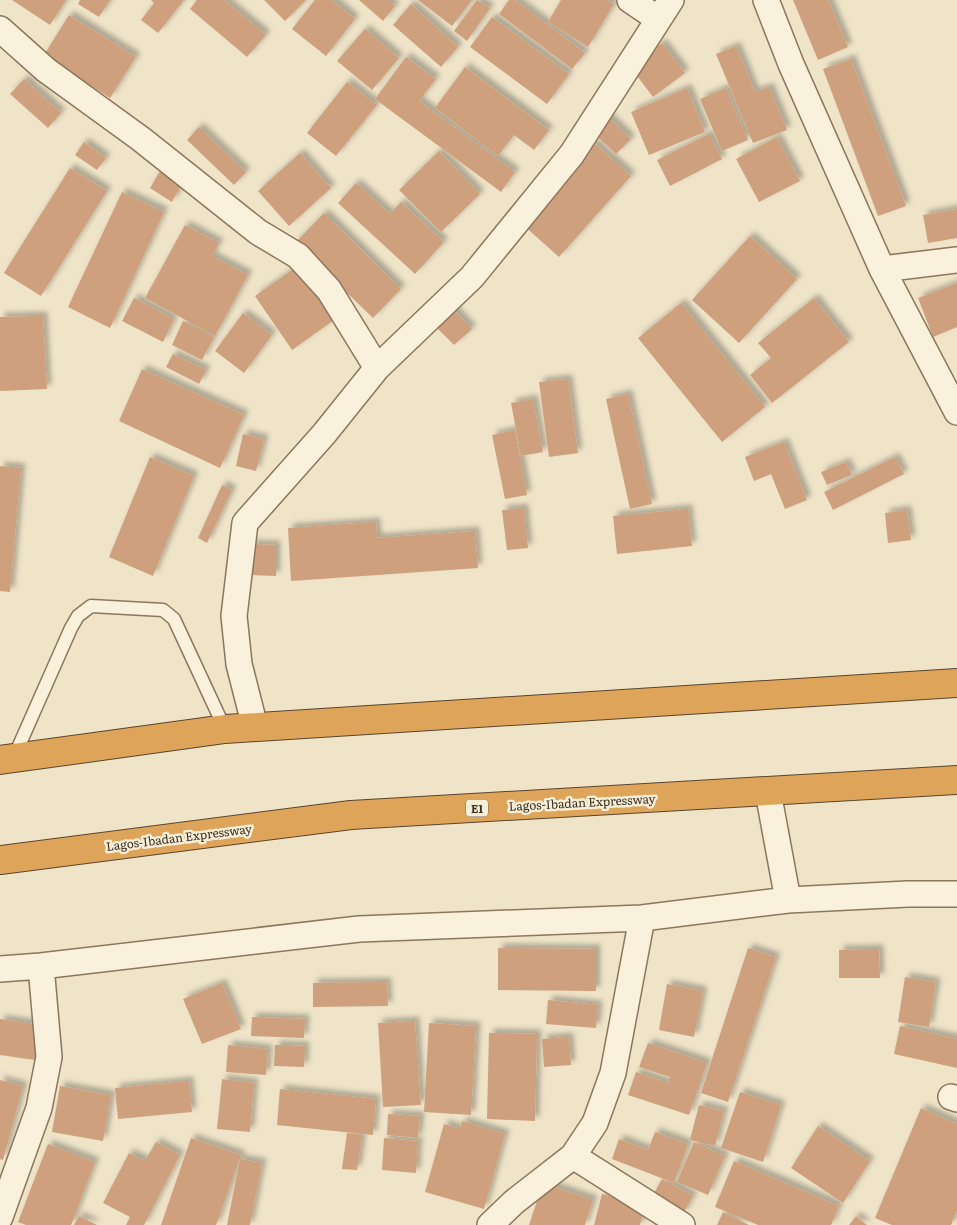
<svg xmlns="http://www.w3.org/2000/svg" width="957" height="1225" font-family="Literata,serif">
<style>
.building{fill:#cea07e;filter:url(#shadow)}
.lines{fill:none;stroke-linecap:round;stroke-linejoin:round}
.service-casing{stroke:#8c765d;stroke-width:15}
.minor-casing{stroke:#8c765d;stroke-width:28}
.motorway-casing{stroke:#5a4430;stroke-width:30}
.service{stroke:#faf1dc;stroke-width:12}
.minor{stroke:#faf1dc;stroke-width:25}
.motorway{stroke:#dea55a;stroke-width:28}
.labels{text-anchor:middle;dominant-baseline:central;stroke-width:5;stroke-linejoin:round;paint-order:stroke}
.shield{fill:#f7eed8;stroke:#746857;stroke-width:1}
.shield-label{font-size:11px;font-weight:bold;fill:#3c2e20}
.street-label{font-size:12px;fill:#3c2e20;stroke:#f7eed8}
</style>
<defs>
<filter id="shadow"><feDropShadow dx="4.5" dy="-4.5" stdDeviation="2.5" flood-color="#0004"/></filter>
</defs>
<rect width="100%" height="100%" fill="#efe4c8"/>
<path class="building" d="M12,0H66L50,25Z
M80,0H110L99,17L78,4Z
M151,0H184L158,33L141,20L154,3Z
M197,0H224L266,35L247,57L190,9Z
M264,0H306L285,21Z
M315,0H332L355,19L326,56L292,29Z
M359,0H388L395,6L383,21Z
M418,0H472L452,26Z
M477,0L490,8L467,41L454,31Z
M509,0H515L585,53L572,69L499,14Z
M561,0H607L614,4L588,47L548,22Z
M793,0H828L848,47L818,60Z
M411,4L458,47L441,67L393,25Z
M69,15L136,57L110,98L44,55Z
M492,17L569,74L547,104L470,47Z
M365,29L399,58L372,90L337,61Z
M662,43L685,73L653,97L631,68Z
M736,46L755,92L769,87L787,130L753,143L716,54Z
M406,57L436,79L419,101L515,172L501,192L375,99Z
M851,59L906,206L878,216L823,69Z
M465,67L549,130L534,150L514,135L498,156L435,108Z
M24,79L61,113L48,128L10,94Z
M347,82L377,105L336,156L307,133Z
M687,88L705,132L649,155L631,112Z
M726,88L748,140L722,151L700,99Z
M607,116L631,139L616,154L592,132Z
M199,127L246,172L234,185L187,140Z
M709,134L722,159L670,186L657,160Z
M777,137L800,181L759,202L736,159Z
M84,142L106,158L97,170L75,155Z
M593,142L631,176L559,257L522,224Z
M439,151L480,194L441,232L399,190Z
M300,153L331,188L289,226L258,191Z
M70,168L107,191L41,296L4,273Z
M160,171L182,184L172,202L150,188Z
M356,183L390,214L401,202L444,242L415,274L338,203Z
M122,192L164,212L110,328L68,307Z
M957,209V238L928,243L923,215Z
M324,213L401,289L373,318L295,243Z
M185,225L219,243L212,256L248,275L215,336L145,298Z
M750,236L797,279L739,343L692,300Z
M296,267L334,320L292,350L255,296Z
M957,283V327L933,337L918,298Z
M134,298L174,319L163,342L122,321Z
M814,298L849,342L772,403L750,375L771,358L758,343Z
M681,303L765,407L722,442L638,338Z
M453,309L472,329L454,345L435,326Z
M243,313L272,335L244,373L215,351Z
M43,316L47,389L0,391V317Z
M183,321L214,337L202,360L172,345Z
M173,354L206,370L199,384L166,367Z
M142,369L244,415L220,468L119,421Z
M568,379L578,453L549,457L539,382Z
M628,394L652,504L630,509L606,399Z
M533,399L543,452L521,456L511,403Z
M515,430L527,495L505,499L492,435Z
M243,434L264,439L256,471L236,466Z
M784,442L807,500L785,509L771,474L754,481L745,457Z
M150,457L194,476L153,576L109,557Z
M895,457L904,474L833,510L824,492Z
M846,462L852,475L827,485L821,472Z
M0,466L21,468L10,592L0,591Z
M222,485L232,490L207,543L198,538Z
M524,508L528,548L507,550L502,510Z
M688,509L692,546L617,554L613,516Z
M907,510L911,540L888,543L885,513Z
M376,522L377,538L475,531L478,568L291,581L288,528Z
M251,544L276,545V576L251,575Z
M498,948L596,949V991L498,990Z
M748,948L776,957L728,1102L701,1093Z
M879,949L880,978H839V950Z
M905,977L936,982L929,1027L898,1022Z
M387,982L388,1006L313,1007V983Z
M222,983L241,1029L202,1044L183,999Z
M667,984L703,991L694,1037L659,1030Z
M548,1000L598,1005L596,1028L546,1024Z
M252,1017L305,1019L304,1038L251,1036Z
M0,1019L40,1025L35,1060L0,1055Z
M415,1021L421,1105L383,1107L378,1023Z
M429,1023L476,1026L471,1115L424,1112Z
M900,1026L957,1039V1068L894,1054Z
M489,1033L537,1034L535,1121L487,1119Z
M569,1037L571,1065L544,1067L542,1039Z
M648,1043L707,1063L689,1115L628,1095L636,1072L668,1083L670,1077L639,1067Z
M228,1045L268,1049L266,1075L226,1072Z
M275,1045L305,1046L304,1067L274,1066Z
M222,1079L254,1083L250,1132L217,1129Z
M0,1080L23,1086L3,1160L0,1159Z
M189,1081L192,1112L118,1119L115,1088Z
M60,1086L111,1095L103,1141L52,1132Z
M280,1089L376,1099L373,1135L277,1125Z
M740,1092L781,1105L763,1162L721,1148Z
M699,1105L724,1111L715,1146L690,1140Z
M921,1108L957,1124V1210L951,1225H892L875,1218Z
M388,1114L420,1116L418,1138L387,1135Z
M462,1121L505,1134L484,1209L425,1192L444,1124L460,1129Z
M818,1126L870,1161L843,1203L791,1168Z
M655,1132L688,1144L674,1183L612,1159L619,1139L648,1150Z
M347,1133L362,1135L357,1170L342,1169Z
M191,1138L241,1155L216,1225H161Z
M384,1138L418,1141L416,1173L382,1170Z
M156,1142L180,1155L144,1225H126L130,1217L103,1203L129,1153L145,1161Z
M694,1142L725,1156L708,1195L677,1182Z
M48,1144L95,1162L71,1225H26L18,1222Z
M240,1159L262,1163L250,1225H227Z
M734,1161L839,1206L831,1225H758L715,1207Z
M662,1179L693,1196L683,1214L652,1197Z
M543,1183L593,1200L585,1225H529Z
M602,1194L645,1206L640,1225H594Z
M723,1212L749,1225H717Z
M79,1216L97,1225H74Z
M856,1216L867,1225H849Z"/>
<g class="lines">
<defs>
<path id="service" d="M14,757L71,628L78,616L91,606L163,610L174,619L225,729"/>
<path id="minor" d="M630,0L658,19
M766,0L791,64L882,269L957,412
M0,29L46,70L141,139L258,232L298,256L329,290L377,368
M882,269L957,260
M255,727L239,664L234,616L245,523L324,434L377,368L472,277L572,154L671,0
M768,792L788,900
M0,969L41,966L359,929L642,918L788,900L908,894H957
M951,1097L957,1099
M573,1156L682,1225
M0,1217L39,1108L49,1057L41,966
M490,1225L514,1202L573,1156L595,1123L613,1073L642,918"/>
<path id="motorway" d="M0,760L225,729L957,683
M0,860L351,815L957,780"/>
</defs>
<use href="#service" class="service-casing"/>
<use href="#minor" class="minor-casing"/>
<use href="#motorway" class="motorway-casing"/>
<use href="#service" class="service"/>
<use href="#minor" class="minor"/>
<use href="#motorway" class="motorway"/>
</g>
<g class="labels">
<rect class="shield" x="466" y="799.5" width="22" height="17" rx="4"/>
<g class="shield-label">
<text x="477" y="808">E1</text>
</g>
<g class="street-label">
<text transform="translate(582 802) rotate(-3)">Lagos-Ibadan Expressway</text>
<text transform="translate(179 837) rotate(-7)">Lagos-Ibadan Expressway</text>
</g>
</g>
</svg>
